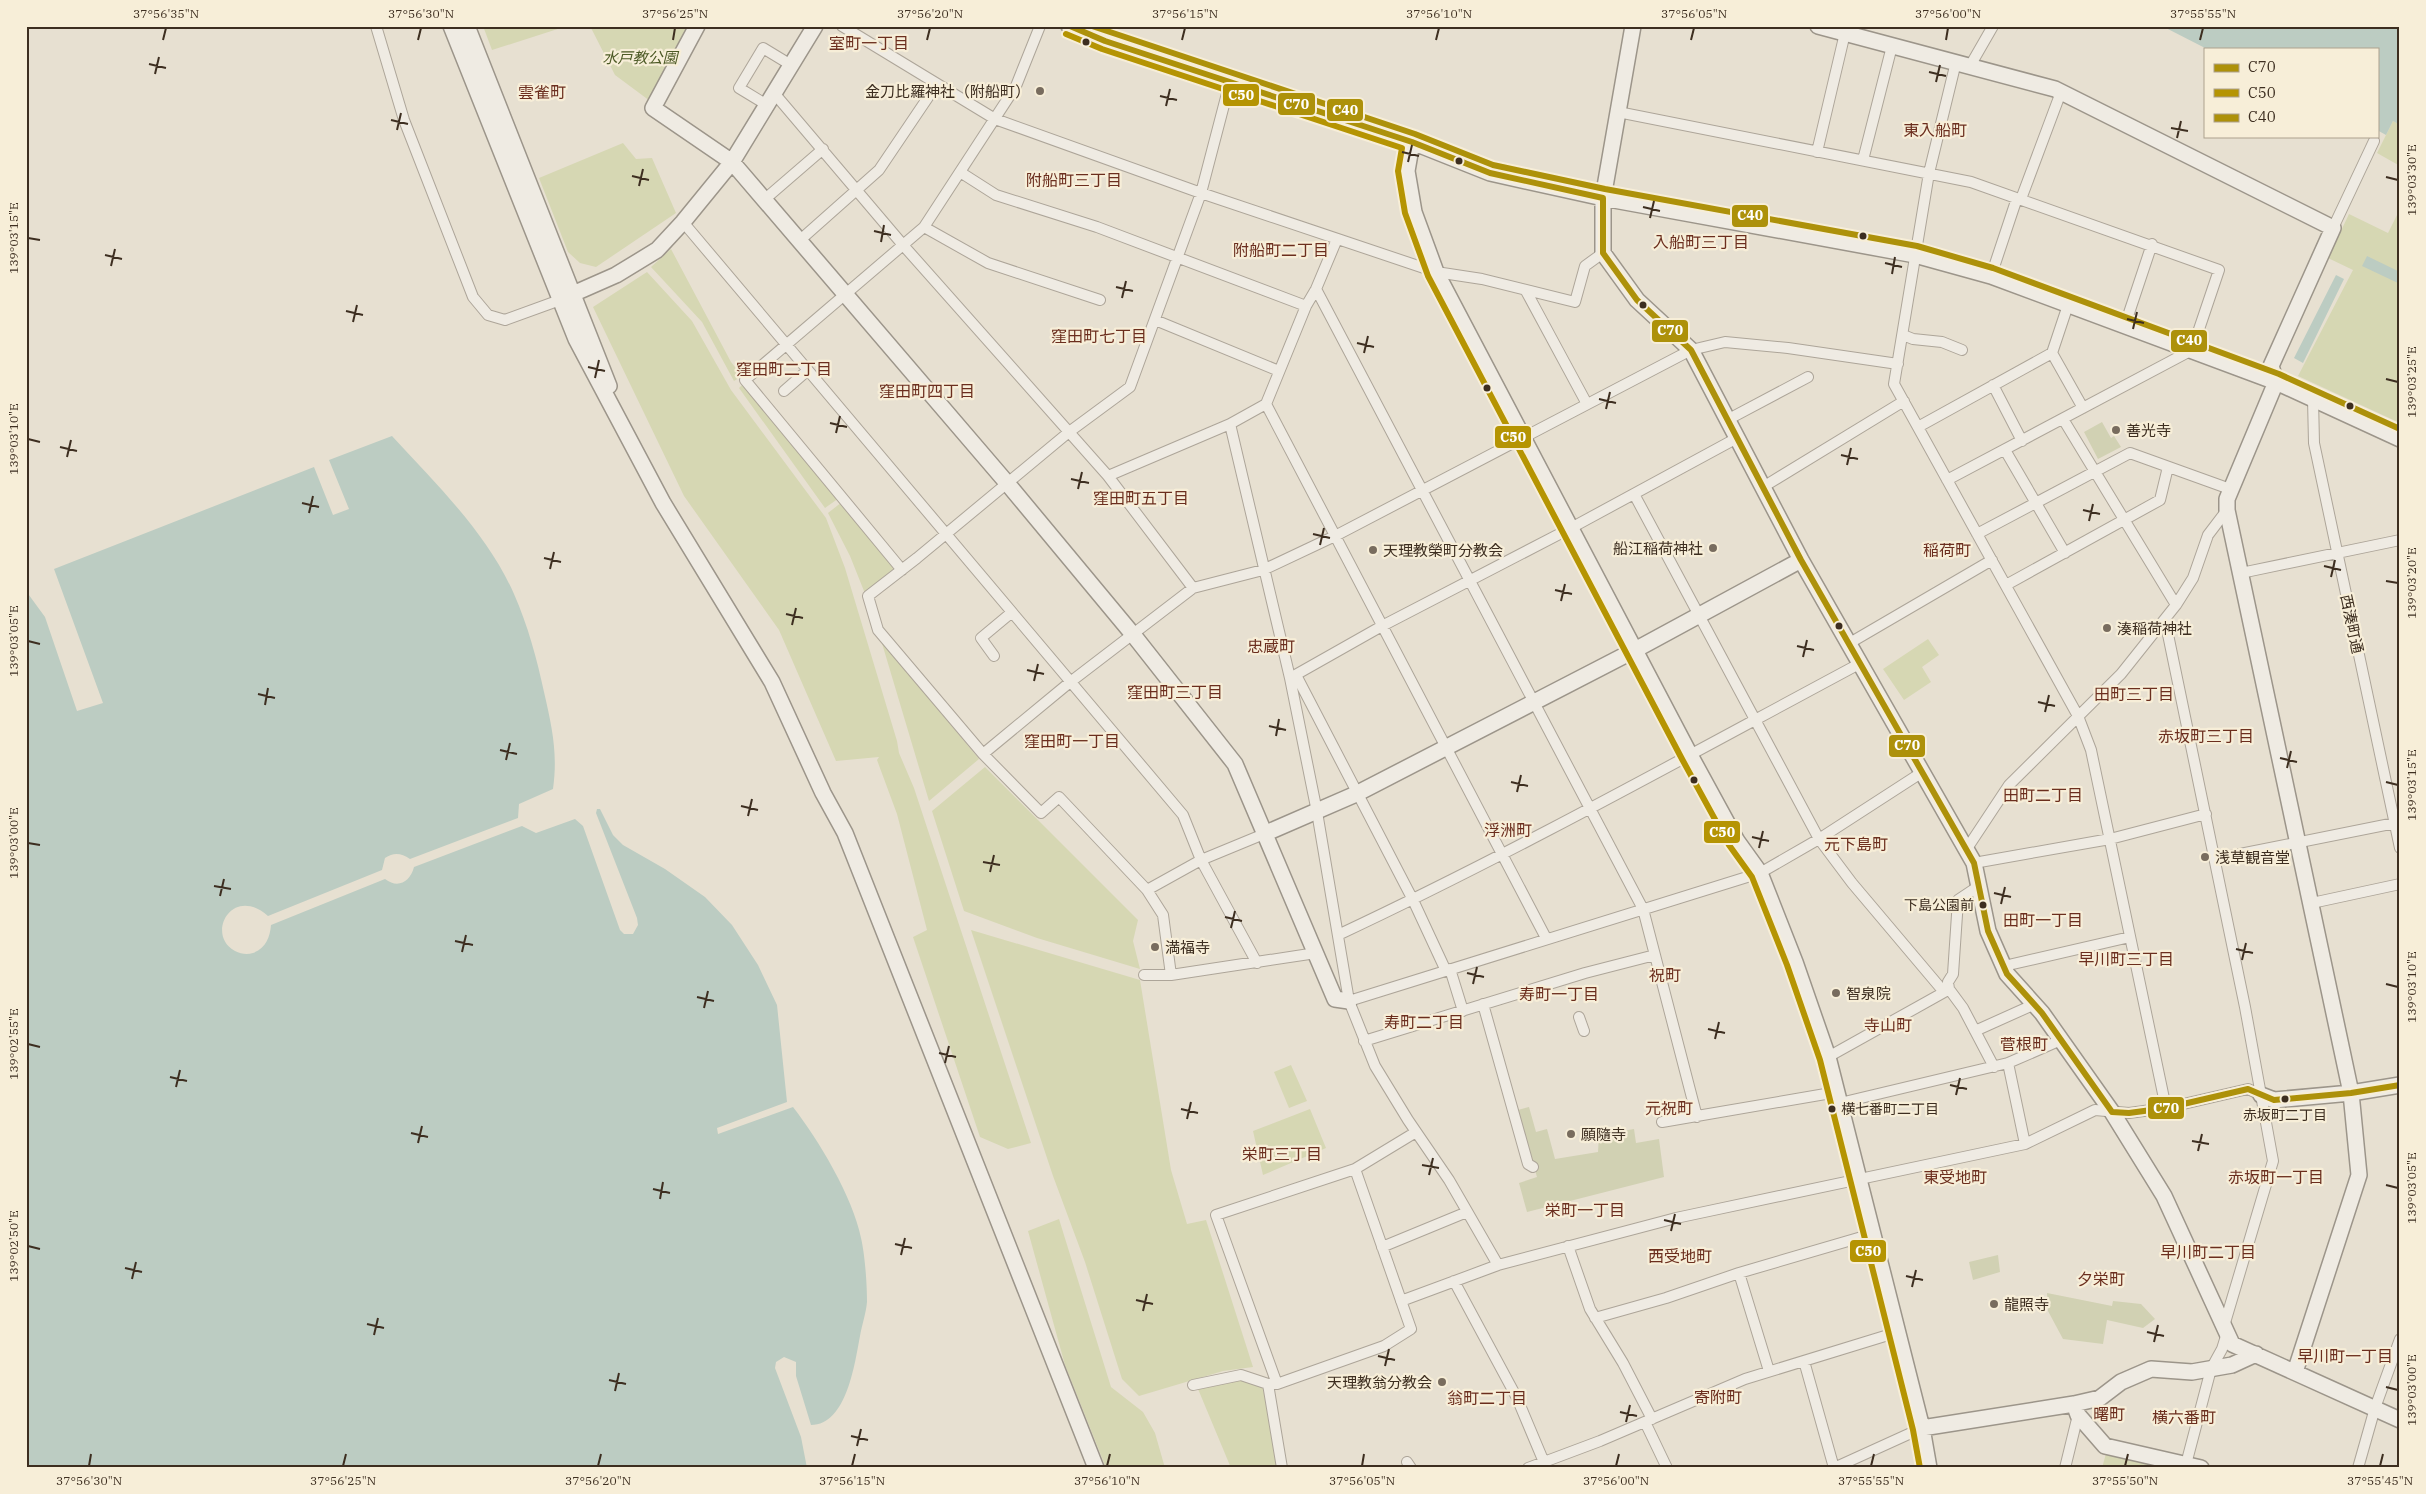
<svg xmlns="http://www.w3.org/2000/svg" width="2426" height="1494" font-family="'IBM Plex Serif','Noto Sans JP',serif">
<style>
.green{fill:#d6d7b3}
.cemetery{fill:#d1d1b3}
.water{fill:#bcccc2}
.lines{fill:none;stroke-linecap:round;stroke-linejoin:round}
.street-casing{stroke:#ada599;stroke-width:12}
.secondary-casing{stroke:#9c958a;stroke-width:18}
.street{stroke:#efebe3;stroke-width:10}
.secondary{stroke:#efebe3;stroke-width:15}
.bus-1-casing{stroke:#f7eed8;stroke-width:10}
.bus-2-casing{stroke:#f7eed8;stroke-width:10}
.bus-3-casing{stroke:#f7eed8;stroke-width:10}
.bus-1{stroke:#ad910a;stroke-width:6}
.bus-2{stroke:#b59402;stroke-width:6}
.bus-3{stroke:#ad910a;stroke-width:6}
.ticks{fill:none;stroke:#3d2e20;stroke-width:2}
.bus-dot{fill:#3d2e20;stroke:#f7eed8;stroke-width:2}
.poi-dot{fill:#786c5e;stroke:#f7eed8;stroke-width:2}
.labels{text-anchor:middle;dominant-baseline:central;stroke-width:4.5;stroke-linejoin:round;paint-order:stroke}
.bus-label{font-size:14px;fill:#3d2e20;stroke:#f7eed8;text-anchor:end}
.park-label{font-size:15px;font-style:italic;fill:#4d5a26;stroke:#f7eed8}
.poi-label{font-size:15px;fill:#3d2e20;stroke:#f7eed8;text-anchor:start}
.street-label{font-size:15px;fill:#3d2e20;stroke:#f7eed8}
.neighbourhood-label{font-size:16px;fill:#6b2e1e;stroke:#f7eed8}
.line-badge{stroke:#f7eed8;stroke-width:2}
.badge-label{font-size:14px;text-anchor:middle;font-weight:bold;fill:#fff}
.neatline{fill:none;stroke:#3d2e20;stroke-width:2}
.ticks-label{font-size:12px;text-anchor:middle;fill:#3d2e20}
</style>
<rect width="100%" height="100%" fill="#e7e0d1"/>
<path class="green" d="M483,26H567L492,50Z
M590,26H688L650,101L615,75Z
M2393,121L2400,125V166L2377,153Z
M623,143L636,159L652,158L676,213L596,267L580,263L568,252L539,178Z
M2400,209V423L2298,376L2353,270L2328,258L2349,214L2388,233Z
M671,249L731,362L742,376L734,381L702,322L651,267Z
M647,272L692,321L731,390L826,518L845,568L897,741L899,753L914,788L1031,1143L1008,1149L980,1137L913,937L927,930L897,814L877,760L879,757L836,761L779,630L684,496L593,307Z
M745,382L839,498L825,508L739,388Z
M842,502L895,569L866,596L850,556L828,513Z
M1928,639L1939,655L1922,667L1931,682L1904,700L1883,669Z
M881,640L979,759L929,801Z
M985,767L1138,920L1133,941L1140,969L1037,938L964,911L932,811Z
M971,930L1140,980L1171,1170L1187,1224L1206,1220L1253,1367L1223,1371L1139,1396L1122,1379L1085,1262L1053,1176Z
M1291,1065L1307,1101L1289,1108L1274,1072Z
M1310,1109L1326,1148L1263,1175L1253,1131Z
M1059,1219L1111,1387L1143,1412L1155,1433L1165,1468H1106L1065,1365L1028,1231Z
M1240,1379L1263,1388L1277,1468H1231L1198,1389Z
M2107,1450L2180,1468H2102Z"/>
<path class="cemetery" d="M2102,422L2111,438L2114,436L2121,447L2098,459L2084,432Z
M1529,1107L1536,1132L1547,1129L1555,1159L1598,1152L1599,1135L1634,1129L1636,1143L1659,1139L1664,1177L1527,1212L1519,1183L1537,1177L1518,1110Z
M1998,1255L2000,1272L1973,1280L1969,1262Z
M2047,1293L2112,1306L2113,1301L2141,1304L2155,1319L2143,1328L2107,1320L2103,1344L2063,1339L2048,1311Z"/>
<path class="water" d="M2162,26H2400V125L2393,121L2386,135L2377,130V49H2207Z
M2367,256L2400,272V284L2362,266Z
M2336,275L2344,279L2303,363L2294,358Z
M392,436C437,485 487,533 514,594C528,626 537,659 544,692C552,727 558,753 553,789L519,804L518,818L410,859C401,853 394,852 385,858L382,870L268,916C232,884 205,935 235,951C241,954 247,955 253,953C266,948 270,937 271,925L385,879C398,889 410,882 414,867L522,826L536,833L575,819L583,826L620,930L624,934H633L638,925L637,918L596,813L597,809H600L613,835L623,845L665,869L705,897L732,925L758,965L777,1005L787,1102L717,1128L718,1134L793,1107C818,1139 853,1197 861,1238C865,1255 867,1284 867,1302C866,1313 862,1325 860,1336C855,1362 847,1425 811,1425L796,1376V1362L784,1357L776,1362L775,1368L801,1437L807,1468H26V591L45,617L77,711L103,703L54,569L314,467L333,515L349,509L329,460Z"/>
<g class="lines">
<defs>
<path id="street" d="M376,26L404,120L473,297L488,315L505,320L560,300
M842,26L995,119L1201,193L1436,272L1482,279L1575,302L1585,266L1603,253
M1956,62L1929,173L1894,384L2078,716L2091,750L2166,1108
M1970,66L1993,26
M774,93L903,245L1108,476L1193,588
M767,105L739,88L763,48L791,65
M1618,112L1971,182L2219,270L2192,350L1947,480
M1817,152L1845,33
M1863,160L1892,46
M960,172L996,195L1097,227L1306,306
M2021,199L2061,92
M764,200L823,149
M683,222L1183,815L1201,860L1257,963
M924,227L988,263L1100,300
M2333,228L2374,141
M799,241L879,170L937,84
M1991,276L2017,198
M1316,289L1643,909L1697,1117
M1526,291L1587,404
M1155,320L1279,371
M2125,325L2152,244
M1903,335L1913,339L1942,342L1962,350
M2052,353L2083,408
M1993,385L2022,441
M784,391L808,370
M2313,399L2314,443L2400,848
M1266,404L1546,938
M2063,419L2176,605
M1727,420L1808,377
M1230,424L1290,678L1317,812L1349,1001L1375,1066L1408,1120L1449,1180L1498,1265
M1918,427L2052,353L2068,305
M2005,450L2065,553
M1108,476L1230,424L1266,404L1306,306L1316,289L1337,239
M1763,487L1904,401
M1634,494L1819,839L1852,883L1944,992
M1977,534L2130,453L2230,489
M902,570L745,380L924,227L1016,86L1040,26
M2241,573L2400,540
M2006,585L2160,500L2168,467
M2165,620L2245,1007L2273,1161L2224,1326
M1848,644L1992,560
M994,656L981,638L1011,613
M1296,675L1413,900L1446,971
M1290,678L1382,626L1571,528L1737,438
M983,754L1069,683L1193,588L1263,570L1335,536L1691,350L1725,342L1788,348L1898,364
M1966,850L2009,785L2121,674L2176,605L2193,578L2208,535L2227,510
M2215,859L2400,822
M1974,863L2110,839L2206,814
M1979,886L1958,900L1953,974L1948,982L1949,989L1963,1008L1994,1067
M1147,890L1201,860L1264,834
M2312,903L2400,884
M1338,935C1515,852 1687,756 1859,664
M2004,966L2130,937
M1450,969L1463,1011
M1144,975H1171L1316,953
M1171,975L1163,915L1147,890L1059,797L1041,813L983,754L878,630L868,596L917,558L1069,432L1130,387L1201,193L1230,82
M1349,1001L1760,873L1819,839L1921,773
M1483,1004L1528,1164L1533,1167
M1579,1017L1584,1031
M1975,1031L2035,1004
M1364,1041L1585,973L1655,955
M1828,1057L1948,990
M2008,1063L2025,1144
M1840,1103L2008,1063L2061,1040
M1662,1122L1837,1092
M1568,1246L1590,1309L1623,1363L1652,1419
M1382,1247L1467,1212
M1739,1273L1769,1371
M1454,1281L1517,1398L1546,1467
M1401,1301L1498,1265L1676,1218L2025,1144L2095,1110L2129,1113L2166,1108L2248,1089L2261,1095
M1595,1318L1666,1298L1739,1273L1872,1234
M1804,1361L1834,1468
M1268,1384L1282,1468
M1277,1384L1216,1215L1355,1169L1416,1132
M1193,1385L1241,1375L1268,1384H1277L1384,1346L1411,1329L1355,1169
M1645,1422L1667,1468
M1407,1462L1411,1468
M1528,1468L1600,1441L1745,1379L1898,1332
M1834,1468L1922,1428
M2065,1468L2078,1415
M2185,1468L2211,1369L2222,1349L2227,1333
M2358,1468L2375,1408L2400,1339"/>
<path id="secondary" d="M451,26L576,339L663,503L772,682L823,793L845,833L1096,1468
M467,26L609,386
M697,26L653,108L732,162L1007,483L1135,637L1235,764L1335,999L1349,1001
M1069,26L1105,41L1412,142L1490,173L1603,198L1915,255L1991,276L2276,382L2400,439
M1633,26L1603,198V253L1637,300L1691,350L1801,560L1974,863L1988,931L2007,974L2042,1013L2112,1112L2164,1196L2232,1344L2400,1420
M1818,26L2055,89L2333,228L2271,366L2276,382L2227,499V510L2351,1093L2359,1175L2295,1372
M1412,142L1407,171L1414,212L1436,272L1690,755L1737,841L1760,873L1795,962L1828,1057L1922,1428L1929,1468
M566,297L616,275L657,250L683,222L732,162L815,26
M1264,834L1356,794L1635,650L1801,560
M2261,1095L2274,1100L2351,1093L2400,1085
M2074,1404L2078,1415L2105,1446L2201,1468
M1922,1428L2074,1404L2100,1398L2121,1382L2151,1369L2192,1372L2232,1365L2256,1354"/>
</defs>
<use href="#street" class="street-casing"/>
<use href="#secondary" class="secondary-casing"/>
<use href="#street" class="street"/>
<use href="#secondary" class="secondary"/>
<defs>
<path id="bus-1" d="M1070,26L1105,41L1412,142L1490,173L1603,198V253L1637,300L1691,350L1801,560L1974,863L1988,931L2007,974L2042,1013L2112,1112L2129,1113L2166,1108L2248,1089L2274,1100L2351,1093L2400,1085"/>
<path id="bus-2" d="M1066,34L1102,49L1402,148L1398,171L1405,213L1428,276L1682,759L1729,845L1752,877L1787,965L1820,1060L1913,1430L1920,1468"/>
<path id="bus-3" d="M1092,26L1415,134L1493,165L1605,189L1917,246L1993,268L2279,374L2400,429"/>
</defs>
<use href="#bus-1" class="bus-1-casing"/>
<use href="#bus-2" class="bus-2-casing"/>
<use href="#bus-3" class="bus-3-casing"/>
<use href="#bus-1" class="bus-1"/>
<use href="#bus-2" class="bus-2"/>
<use href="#bus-3" class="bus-3"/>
</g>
<path class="ticks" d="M163,40L166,28M418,40L421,28M673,40L675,28M927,40L930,28M1182,40L1185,28M1436,40L1439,28M1691,40L1694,28M1946,40L1948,28M2200,40L2203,28M149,64L166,68M1929,72L1946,76M155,74L159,57M1936,82L1940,65M1160,96L1177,100M1166,106L1170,89M391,120L408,124M2171,128L2188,131M397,130L401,113M2177,138L2181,121M1402,152L1419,156M1408,162L1412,145M632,176L649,180M2386,177L2398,180M639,186L643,169M1643,207L1660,211M1650,218L1654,201M874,231L891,235M28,238L40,240M881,242L884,225M105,255L122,259M1885,263L1902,267M111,266L115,249M1892,274L1895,257M1116,287L1133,291M1122,298L1126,281M346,311L363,315M2127,319L2144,323M353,322L357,305M2133,329L2137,312M1357,343L1374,347M1364,353L1368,336M588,367L605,371M595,378L599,360M2386,379L2398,382M1599,399L1616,403M1606,409L1610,392M830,423L847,427M836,433L840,416M28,439L40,442M60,447L77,451M1841,455L1858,459M67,457L71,440M1847,465L1851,448M1071,479L1089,483M1078,489L1082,472M302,503L319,507M2083,510L2100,514M309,513L313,496M2089,521L2093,504M1313,534L1330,538M1320,545L1324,528M544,558L561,562M2324,566L2341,570M550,569L554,552M2331,577L2335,560M2386,581L2398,583M1555,590L1572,594M1561,601L1565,584M786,614L803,618M792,625L796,608M28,641L40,644M1797,646L1814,650M1803,657L1807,640M1027,670L1044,674M1034,681L1038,664M258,694L275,698M2038,702L2055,706M265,705L268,688M2045,712L2049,695M1269,726L1286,730M1276,736L1279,719M500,750L517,754M2280,758L2297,762M506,760L510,743M2287,768L2291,751M1511,782L1528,786M2386,782L2398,785M1517,792L1521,775M741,806L758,810M748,816L752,799M1752,837L1769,841M28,843L40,845M1759,848L1763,831M983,862L1000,865M990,872L994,855M214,886L231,889M1994,893L2011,897M220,896L224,879M2001,904L2005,887M1225,917L1242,921M1231,928L1235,911M455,941L473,945M2236,949L2253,953M462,952L466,935M2242,960L2246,943M1467,973L1484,977M1473,984L1477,967M2386,984L2398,987M697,997L714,1001M704,1008L708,991M1708,1029L1725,1033M1715,1039L1719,1022M28,1044L40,1047M939,1053L956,1057M945,1063L949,1046M170,1077L187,1081M1950,1085L1967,1089M176,1087L180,1070M1956,1095L1960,1078M1181,1109L1198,1113M1187,1119L1191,1102M411,1133L428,1137M2192,1141L2209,1144M418,1143L422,1126M2198,1151L2202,1134M1422,1165L1439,1168M1429,1175L1433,1158M2386,1185L2398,1188M653,1189L670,1193M660,1199L663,1182M1664,1220L1681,1224M1671,1231L1675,1214M895,1244L912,1248M28,1246L40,1249M901,1255L905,1238M125,1268L142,1272M1906,1276L1923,1280M132,1279L136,1262M1912,1287L1916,1270M1136,1300L1153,1304M1143,1311L1147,1294M367,1324L384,1328M2147,1332L2164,1336M374,1335L378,1318M2154,1342L2158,1325M1378,1356L1395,1360M1385,1366L1389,1349M609,1380L626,1384M2386,1387L2398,1390M615,1391L619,1373M1620,1412L1637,1416M1626,1422L1630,1405M851,1436L868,1440M857,1446L861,1429M89,1466L91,1454M343,1466L346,1454M598,1466L601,1454M852,1466L855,1454M1107,1466L1110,1454M1362,1466L1364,1454M1616,1466L1619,1454M1871,1466L1874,1454M2125,1466L2128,1454M2380,1466L2383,1454"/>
<g class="bus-dot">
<circle cx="1086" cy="42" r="4.5"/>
<circle cx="1459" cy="161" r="4.5"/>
<circle cx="1863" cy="236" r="4.5"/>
<circle cx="1643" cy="305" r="4.5"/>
<circle cx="1487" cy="388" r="4.5"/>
<circle cx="2350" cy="406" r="4.5"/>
<circle cx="1839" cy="626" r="4.5"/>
<circle cx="1694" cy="780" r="4.5"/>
<circle cx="1983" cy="905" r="4.5"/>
<circle cx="2285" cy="1099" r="4.5"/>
<circle cx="1832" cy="1109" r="4.5"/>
</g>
<g class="poi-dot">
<circle cx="1040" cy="91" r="5"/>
<circle cx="2116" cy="430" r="5"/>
<circle cx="1713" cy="548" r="5"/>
<circle cx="1373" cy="550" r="5"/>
<circle cx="2107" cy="628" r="5"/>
<circle cx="2205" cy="857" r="5"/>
<circle cx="1155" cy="947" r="5"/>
<circle cx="1836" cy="993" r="5"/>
<circle cx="1571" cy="1134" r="5"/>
<circle cx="1994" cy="1304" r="5"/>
<circle cx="1442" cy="1382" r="5"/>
</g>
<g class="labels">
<g class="bus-label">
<text x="1974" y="905">下島公園前</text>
<text x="1841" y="1109" text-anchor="start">横七番町二丁目</text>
<text x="2285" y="1115" text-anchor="middle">赤坂町二丁目</text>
</g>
<g class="park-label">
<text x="640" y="57">水戸教公園</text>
</g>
<g class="poi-label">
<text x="1030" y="91" text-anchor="end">金刀比羅神社（附船町）</text>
<text x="2126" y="430">善光寺</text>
<text x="1703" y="548" text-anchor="end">船江稲荷神社</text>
<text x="1383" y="550">天理教榮町分教会</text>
<text x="2117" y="628">湊稲荷神社</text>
<text x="2215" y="857">浅草観音堂</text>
<text x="1165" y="947">満福寺</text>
<text x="1846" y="993">智泉院</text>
<text x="1581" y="1134">願隨寺</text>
<text x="2004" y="1304">龍照寺</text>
<text x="1432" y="1382" text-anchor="end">天理教翁分教会</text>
</g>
<g class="street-label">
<text transform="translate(2352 624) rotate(78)">西湊町通</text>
</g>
<g class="neighbourhood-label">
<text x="869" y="43">室町一丁目</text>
<text x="542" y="92">雲雀町</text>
<text x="1935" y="130">東入船町</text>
<text x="1074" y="180">附船町三丁目</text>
<text x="1701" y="242">入船町三丁目</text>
<text x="1281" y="250">附船町二丁目</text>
<text x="1099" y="336">窪田町七丁目</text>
<text x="784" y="369">窪田町二丁目</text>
<text x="927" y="391">窪田町四丁目</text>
<text x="1141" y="498">窪田町五丁目</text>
<text x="1947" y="550">稲荷町</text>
<text x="1271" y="646">忠蔵町</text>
<text x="1175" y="692">窪田町三丁目</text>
<text x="2134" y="694">田町三丁目</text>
<text x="2206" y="736">赤坂町三丁目</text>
<text x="1072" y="741">窪田町一丁目</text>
<text x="2043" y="795">田町二丁目</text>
<text x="1508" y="830">浮洲町</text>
<text x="1856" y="844">元下島町</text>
<text x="2043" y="920">田町一丁目</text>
<text x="2126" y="959">早川町三丁目</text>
<text x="1665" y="975">祝町</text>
<text x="1559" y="994">寿町一丁目</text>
<text x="1424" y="1022">寿町二丁目</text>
<text x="1888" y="1025">寺山町</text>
<text x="2024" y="1044">菅根町</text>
<text x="1669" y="1108">元祝町</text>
<text x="1282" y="1154">栄町三丁目</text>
<text x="1955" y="1177">東受地町</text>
<text x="2276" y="1177">赤坂町一丁目</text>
<text x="1585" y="1210">栄町一丁目</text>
<text x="2208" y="1252">早川町二丁目</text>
<text x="1680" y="1256">西受地町</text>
<text x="2101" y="1279">夕栄町</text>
<text x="2345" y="1356">早川町一丁目</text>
<text x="1718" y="1397">寄附町</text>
<text x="1487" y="1398">翁町二丁目</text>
<text x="2109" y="1414">曙町</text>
<text x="2184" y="1417">横六番町</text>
</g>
</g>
<g class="line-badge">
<rect x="1222" y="83" width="38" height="24" rx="5" fill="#b59402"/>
<rect x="1277" y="92" width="39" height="24" rx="5" fill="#ad910a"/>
<rect x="1326" y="98" width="38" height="24" rx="5" fill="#ad910a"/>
<rect x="1731" y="204" width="38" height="24" rx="5" fill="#ad910a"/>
<rect x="1651" y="319" width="38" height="24" rx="5" fill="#ad910a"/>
<rect x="2170" y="329" width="38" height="24" rx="5" fill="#ad910a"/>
<rect x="1494" y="425" width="38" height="24" rx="5" fill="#b59402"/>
<rect x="1888" y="734" width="38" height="24" rx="5" fill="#ad910a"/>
<rect x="1703" y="820" width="38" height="24" rx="5" fill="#b59402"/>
<rect x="2147" y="1096" width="38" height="24" rx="5" fill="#ad910a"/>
<rect x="1849" y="1239" width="38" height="24" rx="5" fill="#b59402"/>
</g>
<g class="badge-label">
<text x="1241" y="100">C50</text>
<text x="1296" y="109">C70</text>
<text x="1345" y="115">C40</text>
<text x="1750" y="220">C40</text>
<text x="1670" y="335">C70</text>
<text x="2189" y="345">C40</text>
<text x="1513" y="442">C50</text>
<text x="1907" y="750">C70</text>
<text x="1722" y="837">C50</text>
<text x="2166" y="1113">C70</text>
<text x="1868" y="1256">C50</text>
</g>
<rect width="2426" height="1494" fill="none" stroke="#f7eed8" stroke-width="55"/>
<rect x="2204" y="48" width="175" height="90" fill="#f7eed8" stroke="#ada18e"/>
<rect x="2214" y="64" width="25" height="8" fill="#ad910a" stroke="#ada18e"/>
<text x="2248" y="72" font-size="15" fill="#3d2e20">C70</text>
<rect x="2214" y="89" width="25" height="8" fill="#b59402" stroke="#ada18e"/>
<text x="2248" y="98" font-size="15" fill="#3d2e20">C50</text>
<rect x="2214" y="114" width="25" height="8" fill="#ad910a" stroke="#ada18e"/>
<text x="2248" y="122" font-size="15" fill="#3d2e20">C40</text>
<rect x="28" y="28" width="2370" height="1438" class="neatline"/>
<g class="ticks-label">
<text x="166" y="18">37°56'35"N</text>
<text x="421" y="18">37°56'30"N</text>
<text x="675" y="18">37°56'25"N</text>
<text x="930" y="18">37°56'20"N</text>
<text x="1185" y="18">37°56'15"N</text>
<text x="1439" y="18">37°56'10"N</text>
<text x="1694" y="18">37°56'05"N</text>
<text x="1948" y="18">37°56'00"N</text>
<text x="2203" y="18">37°55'55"N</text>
<text transform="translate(2412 180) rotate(-90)" y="4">139°03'30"E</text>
<text transform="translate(14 238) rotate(-90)" y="4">139°03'15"E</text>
<text transform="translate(2412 382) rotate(-90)" y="4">139°03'25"E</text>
<text transform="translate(14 439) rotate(-90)" y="4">139°03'10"E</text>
<text transform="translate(2412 583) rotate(-90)" y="4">139°03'20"E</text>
<text transform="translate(14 641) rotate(-90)" y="4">139°03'05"E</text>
<text transform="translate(2412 785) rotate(-90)" y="4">139°03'15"E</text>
<text transform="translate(14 843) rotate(-90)" y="4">139°03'00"E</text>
<text transform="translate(2412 987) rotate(-90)" y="4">139°03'10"E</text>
<text transform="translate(14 1044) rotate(-90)" y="4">139°02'55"E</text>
<text transform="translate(2412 1188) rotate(-90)" y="4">139°03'05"E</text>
<text transform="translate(14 1246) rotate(-90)" y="4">139°02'50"E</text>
<text transform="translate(2412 1390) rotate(-90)" y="4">139°03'00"E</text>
<text x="89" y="1485">37°56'30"N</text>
<text x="343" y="1485">37°56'25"N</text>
<text x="598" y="1485">37°56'20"N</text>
<text x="852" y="1485">37°56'15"N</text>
<text x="1107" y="1485">37°56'10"N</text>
<text x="1362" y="1485">37°56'05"N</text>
<text x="1616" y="1485">37°56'00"N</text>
<text x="1871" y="1485">37°55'55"N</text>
<text x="2125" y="1485">37°55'50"N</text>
<text x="2380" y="1485">37°55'45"N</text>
</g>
</svg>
